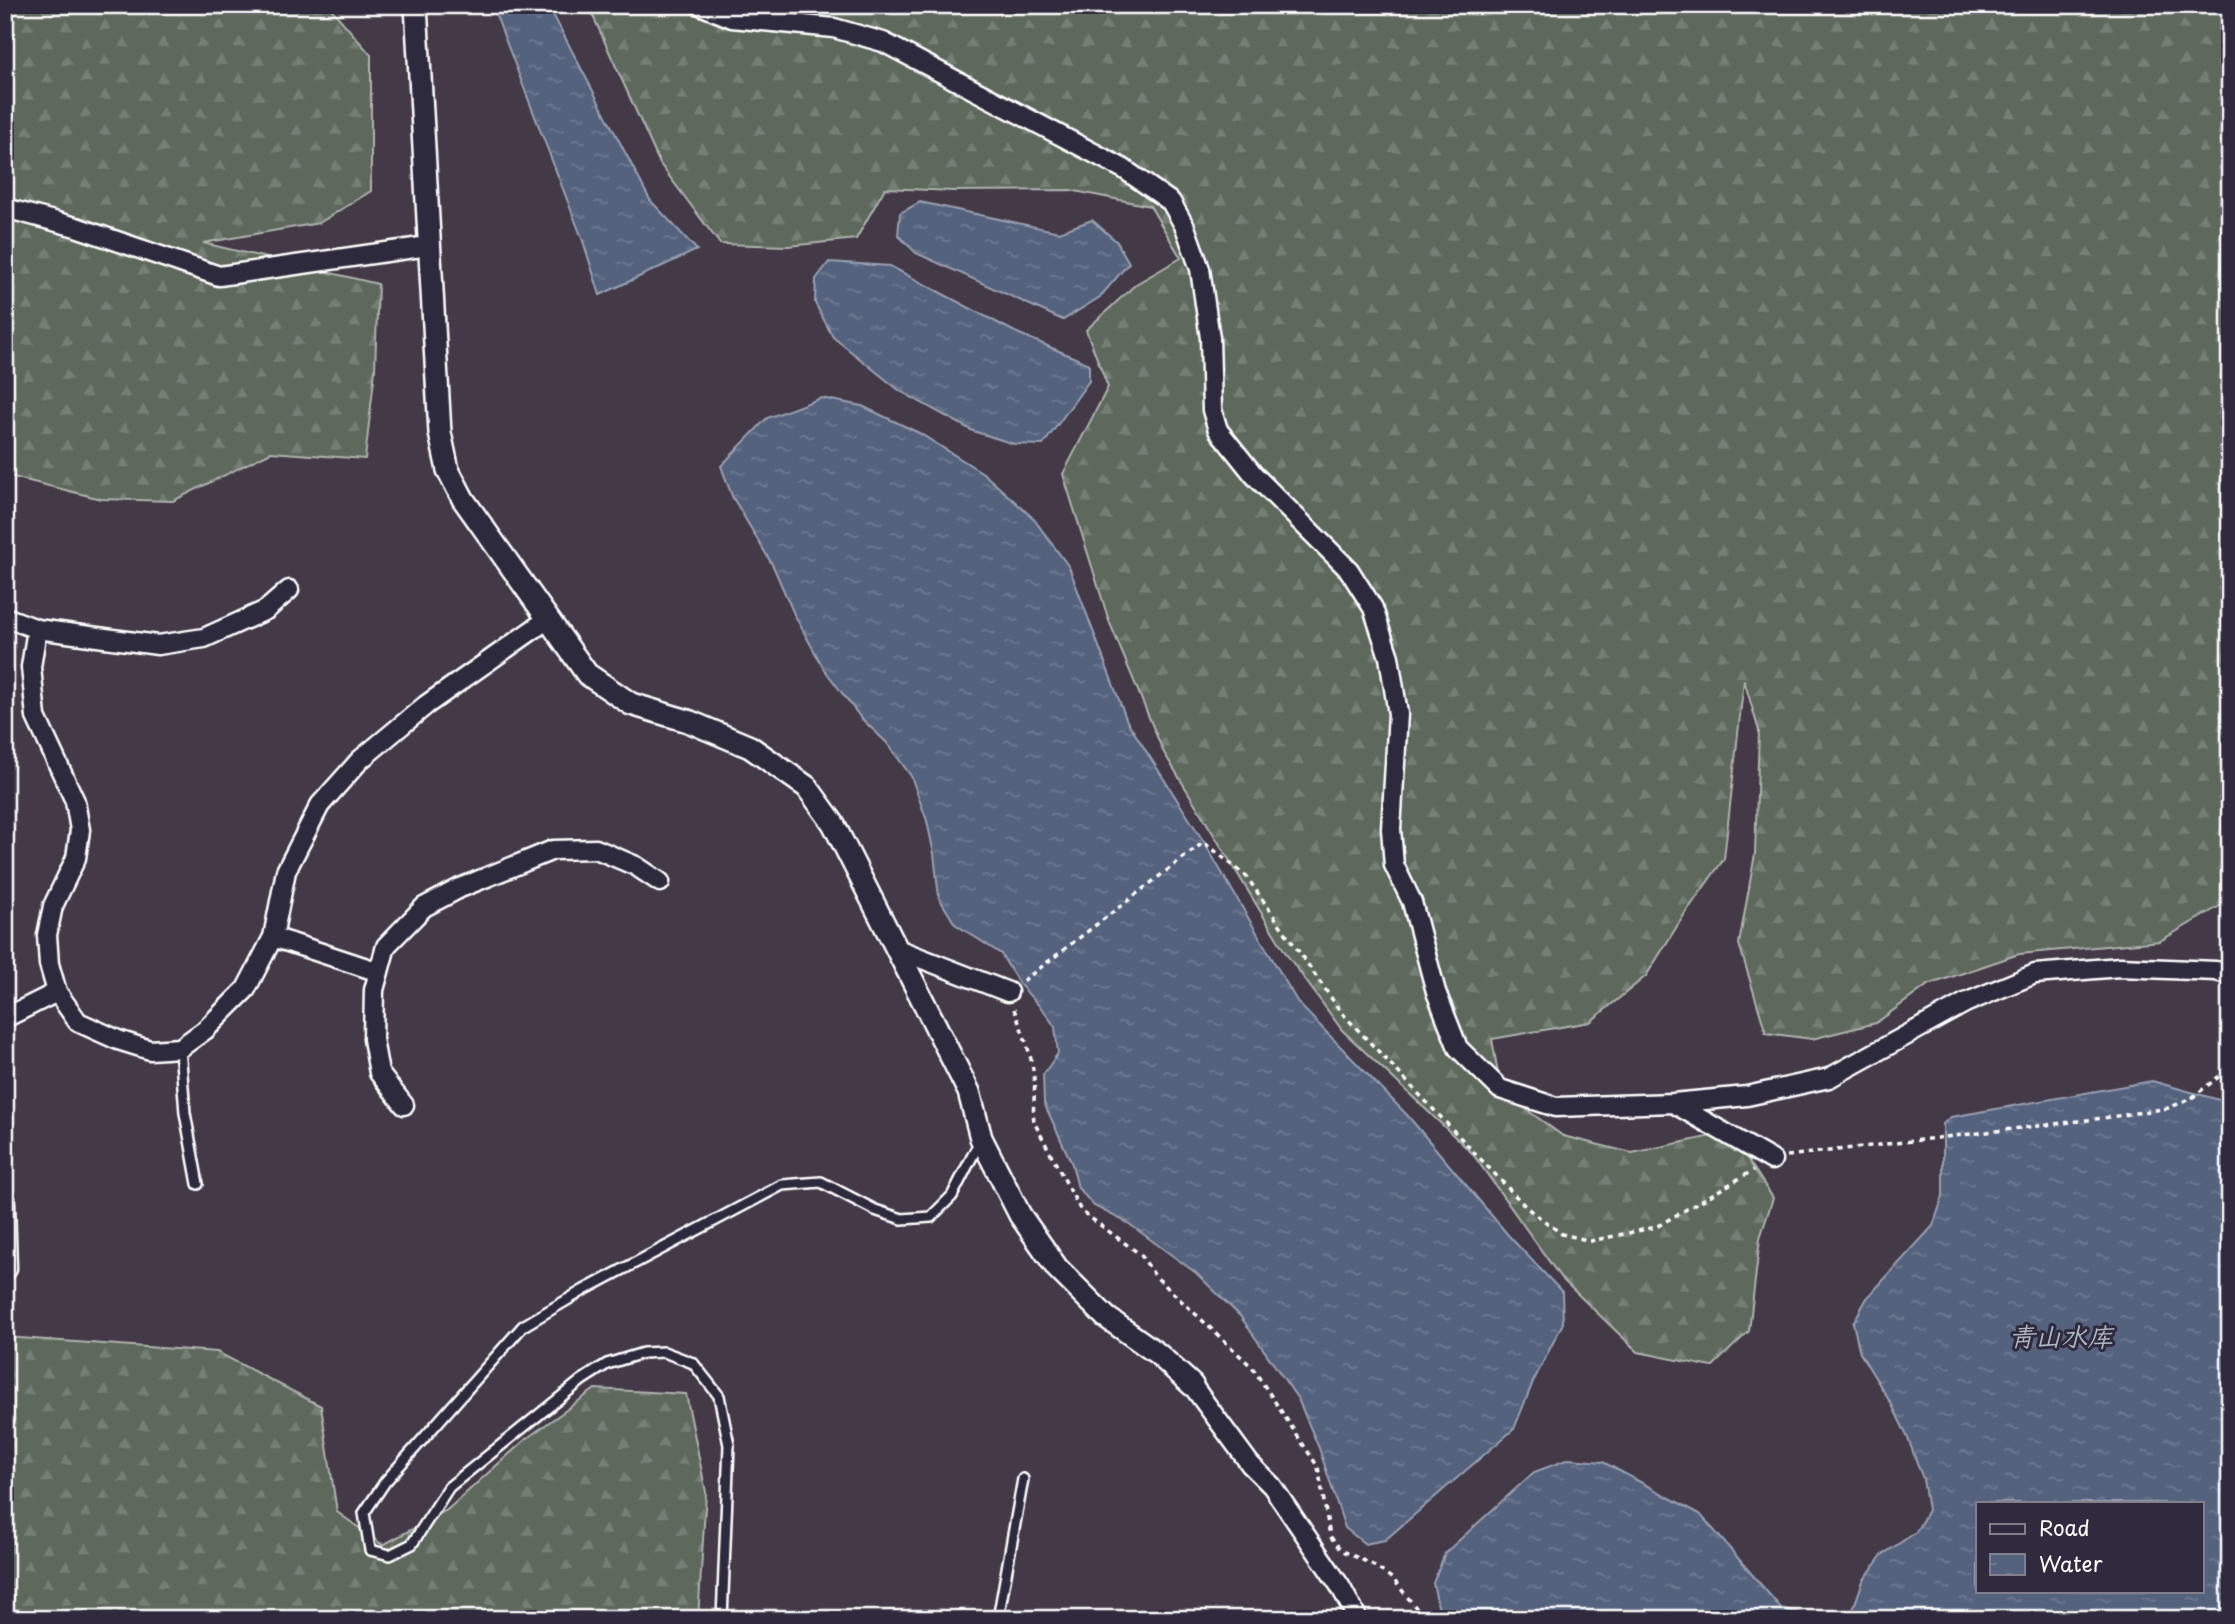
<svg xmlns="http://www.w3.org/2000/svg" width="2235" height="1624" font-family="'Playpen Sans','LXGW WenKai TC',sans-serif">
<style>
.forest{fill:url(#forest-firs);stroke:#aeb4ae;stroke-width:2}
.water{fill:url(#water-ripples);stroke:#99a1b2;stroke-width:2;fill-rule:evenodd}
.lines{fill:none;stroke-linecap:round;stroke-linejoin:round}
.service-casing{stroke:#fff;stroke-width:14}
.minor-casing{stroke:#fff;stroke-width:23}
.tertiary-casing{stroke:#fff;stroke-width:26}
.path{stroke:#fff;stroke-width:3.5;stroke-dasharray:5 5;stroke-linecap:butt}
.service{stroke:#2f2a3d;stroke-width:9}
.minor{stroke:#2f2a3d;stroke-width:18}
.tertiary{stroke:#2f2a3d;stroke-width:21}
.labels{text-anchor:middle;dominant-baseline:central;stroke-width:6;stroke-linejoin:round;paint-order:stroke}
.water-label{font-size:26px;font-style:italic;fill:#b2b8c5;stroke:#2f2a3d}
</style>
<defs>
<pattern id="forest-firs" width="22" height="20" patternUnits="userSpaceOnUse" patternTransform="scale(1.75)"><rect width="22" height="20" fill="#5e685d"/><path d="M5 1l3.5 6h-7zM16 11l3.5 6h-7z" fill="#767f75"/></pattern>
<pattern id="water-ripples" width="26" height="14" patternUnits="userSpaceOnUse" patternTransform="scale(1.75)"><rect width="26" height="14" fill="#55627e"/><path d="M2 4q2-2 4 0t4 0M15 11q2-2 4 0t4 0" fill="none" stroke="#6e7a91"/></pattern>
</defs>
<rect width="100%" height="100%" fill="#433947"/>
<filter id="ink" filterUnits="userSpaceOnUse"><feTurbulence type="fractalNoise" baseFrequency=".0143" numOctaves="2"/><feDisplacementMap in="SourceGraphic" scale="14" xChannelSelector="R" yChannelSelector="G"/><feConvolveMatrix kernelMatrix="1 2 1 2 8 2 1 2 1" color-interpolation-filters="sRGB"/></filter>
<g filter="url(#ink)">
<path class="forest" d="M5,5H328L371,55V191L319,223L203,243L378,284L375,370L365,459L271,452L173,501L101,499L5,475Z
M588,5H2230V900L2160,941L2019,954L1928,985L1876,1023L1812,1039L1766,1033L1739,944L1755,854L1759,731L1744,680L1724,859L1684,915L1646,976L1590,1022L1492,1039L1501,1091L1563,1136L1632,1153L1730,1132L1773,1198L1760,1238L1749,1331L1712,1367L1638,1352L1561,1278L1472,1153L1342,1030L1287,955L1163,751L1109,621L1063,474L1108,387L1086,330L1136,284L1181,258L1150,206L1070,190L953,191L885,188L856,239L788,246L720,244L660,164Z
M5,1337L217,1352L321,1406L337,1512L383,1545L447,1510L526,1439L595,1389L686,1394L706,1492L698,1619H5Z"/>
<path class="water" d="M492,5H548L650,200L697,250L600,295L583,241Z
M920,202L1059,232L1092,220L1117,242L1129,263L1100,297L1063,320L916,253L898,235L900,213Z
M829,262L890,266L1015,332L1089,364V381L1043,445L1014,444L973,431L900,391L833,337L815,303L816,279Z
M821,398L862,406L919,433L983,473L1033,518L1069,567L1127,721L1204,842L1298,1003L1408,1116L1509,1236L1562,1292L1563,1323L1533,1382L1514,1429L1385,1540L1365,1544L1345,1528L1319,1448L1298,1399L1240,1316L1196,1273L1128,1223L1094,1206L1078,1188L1072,1164L1044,1103L1043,1075L1058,1053L1055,1027L1045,1012L1019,984L1001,954L955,924L939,898L934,854L927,821L911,776L887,743L861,718L824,669L794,614L773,566L732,496L721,466L767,418Z
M2152,1081L2230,1103V1619H1446L1438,1606L1433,1583L1445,1553L1534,1472L1569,1459L1603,1462L1700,1514L1781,1608L1824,1619L1851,1615L1863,1581L1882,1555L1916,1532L1928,1510L1923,1479L1907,1436L1892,1405L1860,1353L1853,1323L1867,1298L1933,1226L1943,1196V1124L1951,1117ZM2202,1503V1591H1978V1503Z"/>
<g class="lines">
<defs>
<path id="service" d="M180,1048L185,1113L198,1184
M722,1619L729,1445L719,1396L693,1363L664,1352L643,1353L607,1364L582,1380L449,1487L412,1544L390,1555L370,1550L364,1513L385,1482L523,1326L584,1290L782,1185L821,1182L875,1210L902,1219L931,1217L952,1196L980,1141
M998,1619L1023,1479"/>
<path id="minor" d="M700,5L732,18L834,28L883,42L1124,169L1171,202L1185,227L1200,269L1210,338L1212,410L1218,430L1254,475L1349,570L1373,608L1389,657L1398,714L1391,829L1394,865L1412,902L1436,992L1458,1048L1500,1089L1556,1107L1673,1103L1747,1096L1829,1078L1965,1003L2035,974L2120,967L2216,971L2230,975
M5,208L76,227L219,276L428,246
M5,617L37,629L158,645L204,638L266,610L289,590
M37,629L31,667L36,717L75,801L80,830L76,858L53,906L47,935L49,964L57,992L78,1022L118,1040L150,1050L180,1048L205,1030L246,989L273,937L286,871L320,805L360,760L426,705L548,619
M273,937L379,972
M897,949L1008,992
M5,1018L57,992
M1673,1103L1772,1160
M404,1105L379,1073L373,1039L374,990L386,946L424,907L460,888L553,850L596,849L636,866L660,882
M5,1202L7,1269
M1192,1385L1250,1464L1272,1486L1340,1586L1358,1619"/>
<path id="tertiary" d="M416,5L440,433L448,470L463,499L587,674L631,704L688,721L750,747L807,787L833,823L969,1092L981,1138L1020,1215L1057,1268L1106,1317L1158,1354L1192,1385"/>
</defs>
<use href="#service" class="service-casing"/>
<use href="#minor" class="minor-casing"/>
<use href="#tertiary" class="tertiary-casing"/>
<path class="path" d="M1023,981L1204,842L1246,876L1341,1012L1527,1208L1562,1234L1591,1241L1656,1227L1754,1170
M1014,1009C1022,1031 1032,1054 1034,1078C1036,1093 1032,1107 1034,1122L1081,1211L1141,1255L1155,1276L1252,1367L1318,1467L1330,1536L1341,1550L1371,1564L1393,1579L1425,1619
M1787,1156L2104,1118L2169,1108L2193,1097L2230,1068"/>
<use href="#service" class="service"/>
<use href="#minor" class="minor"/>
<use href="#tertiary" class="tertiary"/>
</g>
</g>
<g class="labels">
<g class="water-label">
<text x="2061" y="1335">青山水库</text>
</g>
</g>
<rect width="2235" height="1624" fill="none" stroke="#2f2a3d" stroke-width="28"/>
<rect x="14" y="14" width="2207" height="1596" fill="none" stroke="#fff" stroke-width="2.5" filter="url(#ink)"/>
<rect x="1976" y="1502" width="228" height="91" fill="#2f2a3d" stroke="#827f8b" stroke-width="2"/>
<rect x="1990" y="1524" width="35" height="10" fill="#2f2a3d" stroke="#827f8b" stroke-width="2"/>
<text x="2039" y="1536" font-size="21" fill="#ffffff">Road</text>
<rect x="1990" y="1554" width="35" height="21" fill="url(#water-ripples)" stroke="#827f8b" stroke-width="2"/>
<text x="2039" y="1572" font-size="21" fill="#ffffff">Water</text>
</svg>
